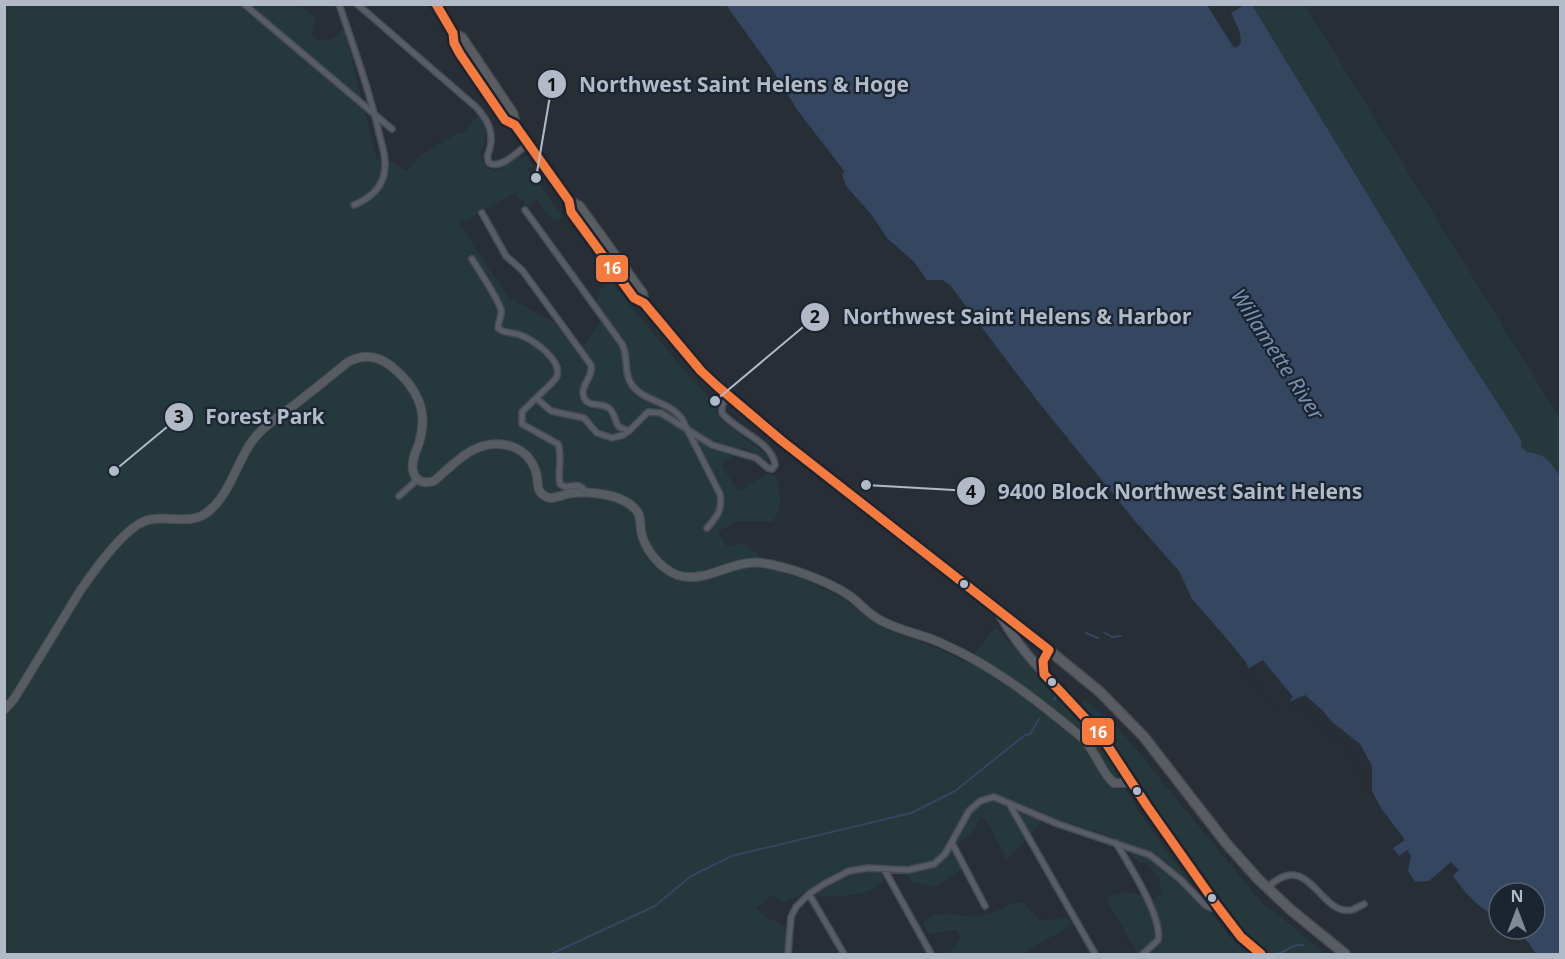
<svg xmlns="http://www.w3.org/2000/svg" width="1565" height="959" font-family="'Noto Sans',sans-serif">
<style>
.green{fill:#25383c}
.water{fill:#344660}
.pier{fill:#282e36}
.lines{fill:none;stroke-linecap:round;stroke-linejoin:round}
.stream{stroke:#344660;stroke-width:2}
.minor-casing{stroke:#464a51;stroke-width:8}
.secondary-casing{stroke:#464a51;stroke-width:10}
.primary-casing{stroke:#464a53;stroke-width:11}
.trunk-casing{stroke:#454a51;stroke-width:12}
.minor{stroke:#585c64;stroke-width:5}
.secondary{stroke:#575b62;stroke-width:8}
.primary{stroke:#5a5f66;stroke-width:8}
.trunk{stroke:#595d62;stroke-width:9}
.bus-1-casing{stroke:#1b2431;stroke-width:14}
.bus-1{stroke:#f6793e;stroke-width:9}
.bus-dot{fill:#b2bac8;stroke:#1b2431;stroke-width:2}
.labels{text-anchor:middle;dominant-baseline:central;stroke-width:4.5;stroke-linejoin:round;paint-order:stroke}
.water-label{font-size:21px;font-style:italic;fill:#798fb1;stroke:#1b2431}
.leader{fill:none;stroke:#b2bac8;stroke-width:2}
.callout-dot{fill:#b2bac8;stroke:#1b2431;stroke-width:2}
.mark-label{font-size:18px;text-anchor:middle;font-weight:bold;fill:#111}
.callout-label{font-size:21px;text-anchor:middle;font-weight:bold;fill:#b2bac8;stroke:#1b2431;stroke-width:4.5;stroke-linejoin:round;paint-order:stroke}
.line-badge{stroke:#1b2431;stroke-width:2}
.badge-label{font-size:16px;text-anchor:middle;font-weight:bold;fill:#fff}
</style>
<rect width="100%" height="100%" fill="#282e36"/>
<path class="green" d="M5,4L300,5L316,18L312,33L318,41L332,39L342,30L345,32L377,160L392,162L407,171L420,156L456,134L463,133L477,116C491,128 486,139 480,154L486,168L497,171L518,157L520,159L526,156L533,166L528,170L563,216L558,222L553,220L537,200L527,206L515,193L459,224L508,297L555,323L573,346L584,345L600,322C597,306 593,293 608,283L613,284L683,369L717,406L716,411L719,418L770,458L767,460L745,448L721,465L738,491L767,474L777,476C780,494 784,507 772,522L736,521L718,532L727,547L741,543L751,548L778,571L805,580L844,599L870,620L885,629L942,650L966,663L996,627L1051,691L1085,727L1108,758L1139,812L1219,923L1232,939L1250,954H1136L1135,948L1108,903V898C1121,888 1139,893 1153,899L1162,893L1159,878L1146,862L1140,863L1111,836L1048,816L1007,860L985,818H980L975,830L953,848L963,869L934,887L911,882L903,867L886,865L880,867L883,880C872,897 837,896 819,897L810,889L784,903L773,895L756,908L766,917L786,927L791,940L790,948L781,954H5Z
M1252,5H1305L1557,414L1560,412V475L1540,454L1527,452L1521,446L1498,402L1482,380L1449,328Z
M1086,700L1122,732L1265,907L1275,912L1325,954H1268L1252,942L1239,927C1209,886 1177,847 1149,805C1126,769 1108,733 1080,702Z
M1017,902L1024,903L1040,921L1067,917L1072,925L1021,954H944L953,949L961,937L957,930C948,930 935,934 928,933L924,925L925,920C947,907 957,919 976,916C991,915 1003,908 1017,902Z"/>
<path class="water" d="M726,5H1252L1449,328C1473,366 1498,402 1521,440V446L1527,452C1547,454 1548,461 1560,475V954H1536L1529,943L1514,929H1535V893H1499V918C1476,906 1468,896 1453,876L1459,870L1451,862L1429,881L1415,882L1408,871L1411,856L1407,850L1399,856L1393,848L1405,840L1381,808L1347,744L1305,705L1301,704L1286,712L1250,672L1246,662L1222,633L1192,599L1179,571L1135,521L1039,403L950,285L943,280H927L914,262L887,238L871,214L846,186L842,174L845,172L798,111L770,66Z"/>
<path class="pier" d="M1207,5H1226L1227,6L1244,5L1231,13L1240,32L1241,43L1238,46L1234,48Z
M1263,660L1293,697L1289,702L1305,695L1323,711L1332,722L1360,744L1372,766V792L1366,787L1359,769L1345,744L1324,727L1316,716L1304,706L1300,705L1291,712L1278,711L1265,698L1246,670Z"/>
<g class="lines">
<path class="stream" d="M1104,632L1112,637L1121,636
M1086,633L1098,638
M1054,700L1056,697
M551,954L655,906L691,876L732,856L911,813L955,791L1025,735L1030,734L1039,719
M1166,954H1180
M1275,954C1289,953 1287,944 1304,945"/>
<defs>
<path id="minor" d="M244,4L392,129
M339,4C354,48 370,92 380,137C383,149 387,161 384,174C381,190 368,199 354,205
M357,4L476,107C487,119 494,131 490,148C488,155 486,156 489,163C501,170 518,151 528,144
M525,210L622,344C629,357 623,373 632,385C644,402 670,401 682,419L720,494C723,509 717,517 707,528
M482,213L506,256L522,270L591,365C593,377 583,382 583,393C585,410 602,401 610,409C615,414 615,422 619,427L629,431
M472,259C479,271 498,298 501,310C502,317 498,322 498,328C504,334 513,332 520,335C533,339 565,362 556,378C551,385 542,392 536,398
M585,493C582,483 573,485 565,487L560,484C557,471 563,458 558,444L522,424V412L536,398L551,411L584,418L597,433L612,438L623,435L629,431L648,412L661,413L712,445L756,458L768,468L772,469L775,465C772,441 736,431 722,413V405L728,396
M399,496L417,480
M1010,805L1095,954
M952,843L985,906
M1116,843C1128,863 1163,917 1158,940L1143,954
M884,869L931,954
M1267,888C1309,847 1319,916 1351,910C1355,909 1360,906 1364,904
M809,894L844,954
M788,954L791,917L796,907L809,894L824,884L849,871L868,868L908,870L934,864L945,854L969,811L980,801L994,797L1058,824L1150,855L1181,880L1205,905L1211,908L1218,907"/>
<path id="secondary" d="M4,710L14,699L80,591C93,572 123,529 145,521C166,513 191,528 210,510C231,492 237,461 253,440C265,424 283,414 298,402C315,389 332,375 348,362C363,354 378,356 391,366C417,387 429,411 419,443C416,451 411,462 413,470C415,482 424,484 434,481C446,471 459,457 473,450C497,438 527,444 536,472C538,477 537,484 539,490C541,494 545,497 550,498C557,498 565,494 572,493C590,491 623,494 636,510C641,515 640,524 641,531C644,549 660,568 677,575C702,583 724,566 748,563C764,561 781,567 796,571C814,577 834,585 850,596C861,604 869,615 882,621C900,631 922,634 941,643C992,665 1037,700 1080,736C1096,749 1100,772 1114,783H1127L1132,780"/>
<path id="primary" d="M997,608C1021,659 1066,691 1100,734C1119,757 1132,783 1148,807C1166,834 1186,861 1206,888C1223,912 1238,936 1261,954
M1044,673L1043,661L1049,650"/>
<path id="trunk" d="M436,4L453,33L462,38L513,114L515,125
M453,33L454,43L480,83L505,120L515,125L569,201L571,212L634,298L644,303L701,371L757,421L996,607L1100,692L1144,737L1226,843L1258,879L1291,910L1345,954
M569,201L579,206L642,293L644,303"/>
</defs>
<use href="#minor" class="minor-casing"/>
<use href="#secondary" class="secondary-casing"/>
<use href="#primary" class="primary-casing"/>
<use href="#trunk" class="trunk-casing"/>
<use href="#minor" class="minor"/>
<use href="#secondary" class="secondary"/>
<use href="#primary" class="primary"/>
<use href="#trunk" class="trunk"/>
<defs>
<path id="bus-1" d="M436,4L453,33L454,43L460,54L505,120L515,125L569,201L571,212L634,298L644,303L701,371L717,386L782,441L1049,650L1043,661L1044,674L1100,734L1147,806L1218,907L1241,937L1261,954"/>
</defs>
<use href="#bus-1" class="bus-1-casing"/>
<use href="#bus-1" class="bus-1"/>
</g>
<g class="bus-dot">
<circle cx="964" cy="584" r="5"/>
<circle cx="1052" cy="682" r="5"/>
<circle cx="1137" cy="791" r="5"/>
<circle cx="1212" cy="898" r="5"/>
</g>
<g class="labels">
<g class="water-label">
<text transform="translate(1278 354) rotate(57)">Willamette River</text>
</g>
</g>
<path class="leader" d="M536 178L552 84M715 401L815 317M114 471L179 417M866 485L971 491"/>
<g class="callout-dot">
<circle cx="536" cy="178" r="6"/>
<circle cx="715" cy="401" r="6"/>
<circle cx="114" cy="471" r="6"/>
<circle cx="866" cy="485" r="6"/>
<circle cx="552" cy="84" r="15"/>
<circle cx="815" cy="317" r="15"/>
<circle cx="179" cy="417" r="15"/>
<circle cx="971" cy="491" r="15"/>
</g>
<g class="mark-label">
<text x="552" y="91">1</text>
<text x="815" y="323">2</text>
<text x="179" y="423">3</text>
<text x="971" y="498">4</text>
</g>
<g class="callout-label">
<text x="744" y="92">Northwest Saint Helens &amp; Hoge</text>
<text x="1017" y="324">Northwest Saint Helens &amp; Harbor</text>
<text x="265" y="424">Forest Park</text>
<text x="1180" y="499">9400 Block Northwest Saint Helens</text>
</g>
<g class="line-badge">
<rect x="595" y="254" width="34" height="29" rx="6" fill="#f6793e"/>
<rect x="1081" y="717" width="34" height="29" rx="6" fill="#f6793e"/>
</g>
<g class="badge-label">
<text x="612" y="274">16</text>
<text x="1098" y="738">16</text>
</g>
<rect width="1565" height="959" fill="none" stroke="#b2bac8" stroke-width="12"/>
<g transform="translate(1517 911)"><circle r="28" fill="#1b2431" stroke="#57606d" stroke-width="1.5"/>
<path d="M0-4.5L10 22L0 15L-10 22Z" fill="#828995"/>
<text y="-9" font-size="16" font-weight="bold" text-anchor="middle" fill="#b2bac8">N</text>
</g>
</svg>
